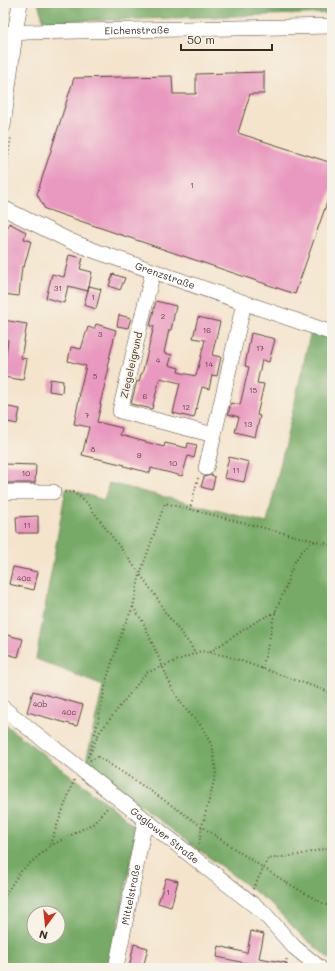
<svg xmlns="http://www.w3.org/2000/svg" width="335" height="971" font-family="Mali,sans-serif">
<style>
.forest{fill:#76aa66;stroke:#586a42;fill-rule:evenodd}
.building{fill:#e999bf}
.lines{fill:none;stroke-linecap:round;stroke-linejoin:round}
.minor-casing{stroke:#574638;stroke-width:16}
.path{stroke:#574638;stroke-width:2;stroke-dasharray:1 3;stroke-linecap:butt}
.minor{stroke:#fff;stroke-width:15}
.labels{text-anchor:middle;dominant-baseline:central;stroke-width:3.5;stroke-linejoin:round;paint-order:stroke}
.number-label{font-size:8px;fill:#664646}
.street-label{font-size:10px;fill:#3b2a1e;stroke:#f7f3e8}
</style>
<rect width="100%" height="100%" fill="#f7f3e8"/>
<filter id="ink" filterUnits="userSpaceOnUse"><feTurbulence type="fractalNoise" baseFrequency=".025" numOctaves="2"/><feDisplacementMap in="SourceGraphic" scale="8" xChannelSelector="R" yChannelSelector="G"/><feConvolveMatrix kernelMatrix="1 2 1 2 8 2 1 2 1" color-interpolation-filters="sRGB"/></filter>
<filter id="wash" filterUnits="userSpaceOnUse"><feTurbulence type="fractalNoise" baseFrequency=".012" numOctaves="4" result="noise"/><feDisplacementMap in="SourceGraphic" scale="16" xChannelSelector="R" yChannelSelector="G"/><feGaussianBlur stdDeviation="0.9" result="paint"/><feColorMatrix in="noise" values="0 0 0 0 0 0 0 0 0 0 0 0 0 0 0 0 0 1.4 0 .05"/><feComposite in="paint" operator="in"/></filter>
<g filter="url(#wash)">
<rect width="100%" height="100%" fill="#f4e4cc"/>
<path class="forest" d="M38,3H332V13L44,22Z
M311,331L332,338V961L301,935L270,903L150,813L86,762L103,686L36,659L66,488L104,500L109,483L267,523Z
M3,723L109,805L137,829L110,968H3ZM34,913H58V937H34Z"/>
<g id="blocks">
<path class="building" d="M264,72V94H250L238,133L332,163V188L295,294L45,209L37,194L74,78L172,76L173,94H196V74Z
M9,223L26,232L24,239L31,241L24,267L22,266L19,296L3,294V245Z
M69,255L83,258L80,269L92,272L88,291L68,286L64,303L46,298L52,274L64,277Z
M113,274L125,278L120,290L109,286Z
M89,286L101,289L96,309L84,305Z
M156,301L176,306L171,330H169L164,353L172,355L169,365L179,368L178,372L196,376L205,340L193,338L198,317L220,322L212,355L221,357L217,376L212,375L209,389L202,387L194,418L173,413L180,383L160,378L152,409L131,404L137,381L139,382L141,374H142L154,326H150Z
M119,315L131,318L128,328L117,326Z
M3,320L27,324L21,358L27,359L23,380L3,377L8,340H6L7,334L3,333Z
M96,324L116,330L107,367L109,368L100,404L101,405L97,422L122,428L120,435L164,447L165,443L187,448L188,443L197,445L194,458L188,456L182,476L151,468L150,473L124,466L125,465L82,455L89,427L74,424L80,394H79L86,366L68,361L71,347L81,349L88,327L94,329Z
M251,333L275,339L269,362L262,360L257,383L264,384L257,415L260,416L255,437L235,432L239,417L228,414L231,403L240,405L249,367L245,366Z
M50,379L63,381L62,393L49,391Z
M3,406L20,409L17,424L3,421Z
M229,457L249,462L244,482L224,478Z
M3,464L36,465L35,483H3Z
M211,475L215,477L212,490L201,487L204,477Z
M38,516V533H17L16,517Z
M13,567L38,572L34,590L9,584Z
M3,634L23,639L18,657L3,653Z
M33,691L83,705L77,726L27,712Z
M166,878L178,881L171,907L158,903Z
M251,931L264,934L259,958L287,963V968H250V964L217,957L219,946L247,953Z
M134,944L148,948L143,968H129Z"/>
</g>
</g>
<g filter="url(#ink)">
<use href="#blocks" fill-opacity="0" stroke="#574638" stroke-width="1"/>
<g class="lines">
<defs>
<g id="minor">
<path id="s1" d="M3,34L28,32L332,26"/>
<path d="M3,126L15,33L20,3"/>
<path id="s2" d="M3,208L70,241L98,252L332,333"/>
<path d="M153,271L120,411L214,435L244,303"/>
<path d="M206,468L214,435"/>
<path d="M3,492H53"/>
<path id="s3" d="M3,708L263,912L294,947L320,968"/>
<path id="s4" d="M116,968L145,821"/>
</g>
</defs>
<use href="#minor" class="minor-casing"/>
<path class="path" d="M3,195L11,136
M65,492H74L87,503L140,574L157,598L165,612L191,646L195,653
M190,510L198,478
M133,607L143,622L172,688L183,706L202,727L213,748L216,774L202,826L199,845
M210,652L257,621L276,612
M262,669C266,653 270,637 273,620C276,607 283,596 287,583C292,566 298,550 315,541L332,545
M90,754L99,733L146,673L201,651L227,656L332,693
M88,757L96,730L107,678L124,626L133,607L140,574L165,503L315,541
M90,760L98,757C177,805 249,865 332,908
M50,846L94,823L108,807
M253,889L268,859L298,855L332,847
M3,898L20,872L49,847L74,780
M285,968L287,957"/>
<use href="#minor" class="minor"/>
</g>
</g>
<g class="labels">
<g class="number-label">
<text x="192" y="185">1</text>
<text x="58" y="288">31</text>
<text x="93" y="297">1</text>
<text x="163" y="316">2</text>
<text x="207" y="330">16</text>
<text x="100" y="334">3</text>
<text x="260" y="348">17</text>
<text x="158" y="360">4</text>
<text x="209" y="364">14</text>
<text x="95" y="376">5</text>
<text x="253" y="390">15</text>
<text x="145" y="396">6</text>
<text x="186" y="407">12</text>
<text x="87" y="415">7</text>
<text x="248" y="424">13</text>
<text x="93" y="449">8</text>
<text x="139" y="455">9</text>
<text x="173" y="463">10</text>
<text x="236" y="470">11</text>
<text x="26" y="473">10</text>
<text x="27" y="525">11</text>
<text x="24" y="578">40a</text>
<text x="40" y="704">40b</text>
<text x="69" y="712">40c</text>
<text x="168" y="892">1</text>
</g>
<g class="street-label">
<text stroke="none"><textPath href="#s1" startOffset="134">Eichenstraße</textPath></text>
<text stroke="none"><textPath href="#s2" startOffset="176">Grenzstraße</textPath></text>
<text transform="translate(131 365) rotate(-77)">Ziegeleigrund</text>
<text stroke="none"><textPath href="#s3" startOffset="206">Gaglower Straße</textPath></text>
<text stroke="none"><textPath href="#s4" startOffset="75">Mittelstraße</textPath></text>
</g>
</g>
<rect width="335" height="971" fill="none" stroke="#f7f3e8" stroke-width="16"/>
<g transform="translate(46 925) rotate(195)"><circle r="19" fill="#f7f3e8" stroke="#aca397"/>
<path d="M0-3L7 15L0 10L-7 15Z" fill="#c8321e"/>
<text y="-6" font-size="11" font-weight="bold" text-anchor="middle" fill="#3b2a1e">N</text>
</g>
<path d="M181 44v6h91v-6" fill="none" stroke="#3b2a1e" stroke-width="2"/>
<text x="187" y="44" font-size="12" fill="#3b2a1e" stroke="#f7f3e8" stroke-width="3" paint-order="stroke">50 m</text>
</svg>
